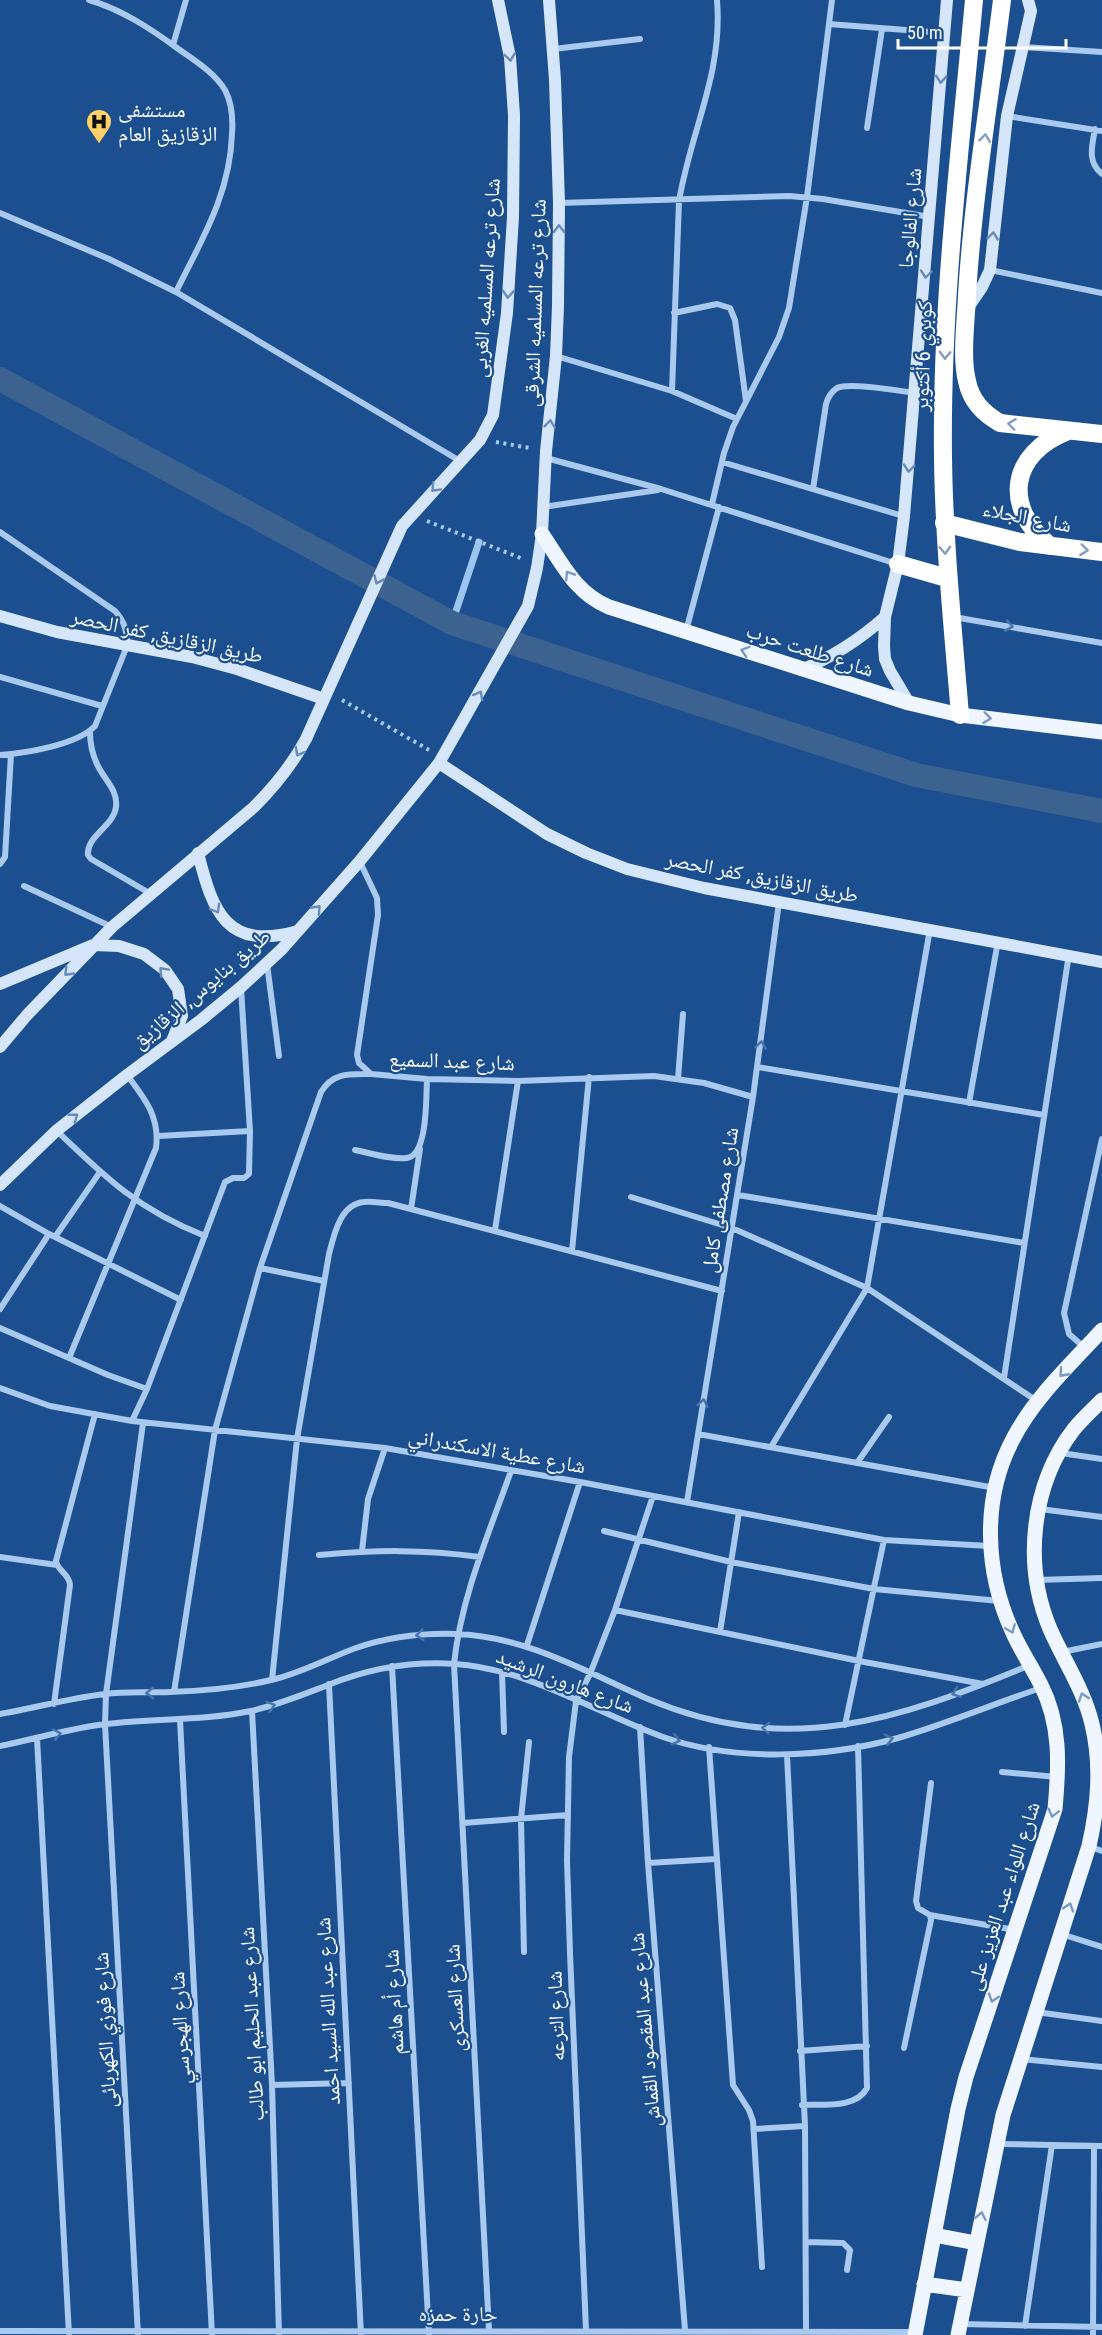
<svg xmlns="http://www.w3.org/2000/svg" width="1102" height="2335" font-family="'Roboto Condensed','Noto Naskh Arabic',sans-serif">
<style>
.lines{fill:none;stroke-linecap:round;stroke-linejoin:round}
.stream{stroke:#9cc4f0;stroke-width:7}
.canal{stroke:#3c6290;stroke-width:24}
.path{stroke:#a9c9ee;stroke-width:4;stroke-dasharray:3 4.5;stroke-linecap:butt}
.street{stroke:#a9c9ee;stroke-width:6}
.secondary{stroke:#d6e6fa;stroke-width:12}
.primary{stroke:#f0f6ff;stroke-width:15}
.highway{stroke:#fff;stroke-width:18}
.oneway{stroke:#668bba}
.oneway2{stroke:#829ec1}
.oneway3{stroke:#7b9ac1}
.oneway4{stroke:#4674ac}
.labels{text-anchor:middle;dominant-baseline:central;stroke-width:4.5;stroke-linejoin:round;paint-order:stroke}
.poi-label{font-size:21px;fill:#fff;stroke:#1b4f8f;text-anchor:start}
.street-label{font-size:21px;fill:#fff;stroke:#1b4f8f}
</style>
<rect width="100%" height="100%" fill="#1b4f8f"/>
<g class="lines">
<path class="stream" d="M452,623L479,542"/>
<path class="canal" d="M0,379L452,623L916,775L1102,811"/>
<path class="path" d="M496,442L530,448
M427,521L523,559
M342,700L429,750"/>
<path class="street" d="M89,0C121,9 151,29 177,48C194,60 214,72 225,90C232,103 233,120 232,134C230,194 202,239 176,292
M829,24L944,33
M173,45L186,0
M1023,47L1102,52
M553,49L640,39
M1007,116L1102,131
M867,128L882,29
M1095,129C1092,146 1087,162 1102,174
M559,203L789,196L823,199L930,217
M0,213L109,259L176,292L460,461
M990,270L1102,293
M674,313L717,304L730,308L735,320L746,401
M556,356L672,391L737,419
M672,391L679,201C691,130 723,74 717,0
M546,458L661,489L897,564
M722,462L903,516
M813,489L826,404C828,397 831,392 837,388C850,382 899,391 915,393
M712,504L724,453L733,427L779,337L789,308L807,197L832,0
M543,507L658,490
M0,532L115,611C125,622 127,631 127,646L95,726C77,745 26,753 0,755
M954,617L1102,643
M686,631L719,507
M0,677L102,706
M90,732C90,745 93,757 99,768C106,781 118,791 116,807C114,826 86,836 88,855L91,859L151,894
M360,862L377,898L378,915L357,1055L359,1063L371,1074L427,1079L518,1081L654,1076L704,1083L753,1097
M0,864L5,857L11,754
M24,886L112,927
M267,964L279,1056
M758,1067L1044,1115
M678,1079L683,1014
M969,1103L998,941
M57,1131C107,1179 139,1210 205,1236
M158,1136L250,1131
M355,1150C370,1153 391,1160 407,1158C428,1155 426,1097 427,1079
M738,1195L1024,1243
M631,1197L732,1228L867,1288L1037,1401
M0,1206L49,1234L181,1300
M411,1209L420,1149
M495,1230L518,1081
M55,1237L100,1172
M572,1251L589,1077
M260,1268L324,1281
M0,1309L49,1234
M0,1328L108,1375L147,1389
M1085,1348L1069,1334L1064,1313L1102,1139
M69,1358L156,1148C160,1117 145,1099 127,1075
M1004,1378L1069,954
M0,1388L50,1406L132,1421L385,1448L580,1482L884,1540L989,1546
M132,1421L147,1389L225,1182L233,1178H244L249,1174L250,1131L241,988
M698,1434L995,1488
M771,1447L867,1288L930,929
M1061,1453L1102,1459
M857,1463L889,1417
M687,1502L753,1097L779,902
M1040,1509L1102,1517
M604,1531L731,1562L874,1589L999,1601
M362,1551L368,1499L385,1448
M319,1555C376,1550 423,1549 480,1557
M0,1557L57,1565
M1037,1580L1102,1578
M615,1610L859,1661L983,1684
M720,1632L739,1512
M527,1645L580,1482
M1062,1652L1102,1644
M392,1666L429,2335
M502,1672L504,1732
M272,1680L297,1439L329,1254C334,1235 340,1204 364,1202C372,1201 381,1203 388,1203L722,1291
M329,1684L361,2335
M174,1692L215,1430L260,1268L321,1092C333,1072 350,1074 371,1074
M54,1704L70,1585C69,1573 58,1572 56,1561L95,1414
M252,1711L272,2085L279,2335
M0,1714C35,1708 70,1698 105,1694C126,1691 148,1693 170,1692C203,1691 238,1688 271,1680C300,1674 328,1658 356,1648C388,1637 423,1633 456,1634C525,1636 586,1672 648,1699C788,1758 898,1720 1030,1665
M180,1720L212,2335
M845,1725L884,1540
M640,1727L648,1863L685,2330
M37,1738L69,2335
M0,1746C35,1739 71,1728 106,1724C154,1718 203,1721 251,1711C278,1705 302,1695 328,1685C368,1669 411,1661 455,1664C529,1669 594,1712 663,1737C734,1762 826,1758 898,1738C946,1724 993,1704 1041,1688
M709,1747L733,2085L749,2110L753,2121L762,2267
M787,1755L805,2126L806,2330
M1002,1772L1057,1777
M463,1823L568,1815
M1090,1847L1102,1851
M648,1863L716,1859
M930,1915L1015,1930
M1061,1934L1102,1947
M524,1952L521,1819L529,1742
M1036,2012L1102,2021
M904,2048L931,1920L930,1915L918,1908L916,1901L931,1783
M800,2051L867,2046
M1021,2059L1102,2067
M272,2085L349,2083
M802,2105C823,2104 856,2109 867,2088L858,1746
M754,2129L805,2126
M999,2144L1102,2146
M806,2242L843,2243L850,2250L847,2270
M961,2324L1102,2327
M1025,2326L1052,2145
M489,2330L454,1664C461,1597 489,1533 511,1471
M586,2330L570,1953L567,1860L569,1757L576,1701L590,1674L615,1610L653,1496
M0,2331L914,2332
M138,2335L105,1724L106,1694L143,1423
M1093,2335L1094,2146"/>
<path class="secondary" d="M967,309L982,287L990,270L1007,116L1031,11L1028,0
M0,616L57,632L192,657L237,669L324,699
M801,670C833,657 859,640 885,617
M909,703L890,671L885,659L884,646L885,617L898,564L904,516L947,0
M439,763L547,834L586,853L627,869L704,888L1102,962
M198,853C213,913 227,951 298,931
M0,984L93,945L119,946L144,954L165,970L178,989L182,1016L172,1041
M0,1047L27,1015L112,927L254,807C275,786 292,765 306,739L402,526L480,440L493,415L507,313L513,217L514,115L510,57L498,0
M0,1185L56,1131L127,1075L201,1020L241,987L282,949L359,862L439,763L528,606L537,568L542,534L546,451L556,356L558,306L559,203L555,80L549,0"/>
<path class="primary" d="M542,534C562,563 575,593 609,607L909,703L960,715L1102,732
M934,2235L976,2243
M924,2284L967,2290
M915,2335L958,2109L966,2077L1055,1809C1059,1766 1061,1724 1041,1685C1032,1667 1021,1651 1013,1633C985,1573 981,1499 1013,1439C1034,1398 1071,1364 1102,1330
M958,2335L1003,2115L1089,1846C1098,1806 1102,1766 1092,1724C1084,1690 1064,1661 1050,1629C1023,1565 1031,1485 1074,1429C1082,1419 1093,1409 1102,1400"/>
<path class="highway" d="M1002,0C990,98 973,196 967,295C966,321 961,357 967,381C971,401 983,413 1000,423L1102,434
M944,523L1020,542L1102,552
M1050,546C1002,507 1010,453 1068,431
M898,564L947,578
M960,715C953,629 944,543 943,457C941,304 960,152 974,0"/>
</g>
<defs><path id="oneway-chevron" d="M-2-3.5L2.5 0L-2 3.5" fill="none" stroke-width="1.6" stroke-linecap="round" stroke-linejoin="round" transform="scale(1.5)"/></defs>
<g class="oneway">
<use href="#oneway-chevron" transform="translate(510 57) rotate(82)"/>
<use href="#oneway-chevron" transform="translate(941 79) rotate(94)"/>
<use href="#oneway-chevron" transform="translate(559 229) rotate(-91)"/>
<use href="#oneway-chevron" transform="translate(993 236) rotate(-84)"/>
<use href="#oneway-chevron" transform="translate(926 274) rotate(95)"/>
<use href="#oneway-chevron" transform="translate(508 294) rotate(94)"/>
<use href="#oneway-chevron" transform="translate(550 424) rotate(-84)"/>
<use href="#oneway-chevron" transform="translate(909 468) rotate(95)"/>
<use href="#oneway-chevron" transform="translate(435 488) rotate(133)"/>
<use href="#oneway-chevron" transform="translate(378 580) rotate(114)"/>
<use href="#oneway-chevron" transform="translate(479 695) rotate(-61)"/>
<use href="#oneway-chevron" transform="translate(299 752) rotate(119)"/>
<use href="#oneway-chevron" transform="translate(216 909) rotate(60)"/>
<use href="#oneway-chevron" transform="translate(317 909) rotate(-48)"/>
<use href="#oneway-chevron" transform="translate(163 971) rotate(-133)"/>
<use href="#oneway-chevron" transform="translate(68 972) rotate(134)"/>
<use href="#oneway-chevron" transform="translate(74 1117) rotate(-38)"/>
</g>
<g class="oneway2">
<use href="#oneway-chevron" transform="translate(985 138) rotate(-83)"/>
<use href="#oneway-chevron" transform="translate(945 355) rotate(92)"/>
<use href="#oneway-chevron" transform="translate(1012 424) rotate(-173)"/>
<use href="#oneway-chevron" transform="translate(945 550) rotate(87)"/>
<use href="#oneway-chevron" transform="translate(1084 550) rotate(7)"/>
</g>
<g class="oneway3">
<use href="#oneway-chevron" transform="translate(569 575) rotate(-123)"/>
<use href="#oneway-chevron" transform="translate(745 651) rotate(-162)"/>
<use href="#oneway-chevron" transform="translate(987 718) rotate(7)"/>
<use href="#oneway-chevron" transform="translate(1063 1373) rotate(132)"/>
<use href="#oneway-chevron" transform="translate(1011 1629) rotate(67)"/>
<use href="#oneway-chevron" transform="translate(1083 1697) rotate(-109)"/>
<use href="#oneway-chevron" transform="translate(1053 1813) rotate(104)"/>
<use href="#oneway-chevron" transform="translate(1069 1907) rotate(-72)"/>
<use href="#oneway-chevron" transform="translate(993 1998) rotate(108)"/>
<use href="#oneway-chevron" transform="translate(981 2216) rotate(-79)"/>
</g>
<g class="oneway4">
<use href="#oneway-chevron" transform="translate(1009 626) rotate(10)"/>
<use href="#oneway-chevron" transform="translate(761 1045) rotate(-82)"/>
<use href="#oneway-chevron" transform="translate(703 1403) rotate(-80)"/>
<use href="#oneway-chevron" transform="translate(420 1635) rotate(174)"/>
<use href="#oneway-chevron" transform="translate(150 1693) rotate(179)"/>
<use href="#oneway-chevron" transform="translate(956 1693) rotate(161)"/>
<use href="#oneway-chevron" transform="translate(271 1706) rotate(-16)"/>
<use href="#oneway-chevron" transform="translate(766 1728) rotate(-175)"/>
<use href="#oneway-chevron" transform="translate(57 1734) rotate(-12)"/>
<use href="#oneway-chevron" transform="translate(889 1739) rotate(-13)"/>
<use href="#oneway-chevron" transform="translate(676 1740) rotate(15)"/>
</g>
<defs>
<symbol id="hospital-pin" viewBox="-11 -11 22 30"><path d="M0 17L-7.5 6A9.5 9.5 0 1 1 7.5 6Z" fill="#ffd166" stroke="#1b4f8f"/><path d="M-5-5h3v3.5h4V-5h3V5h-3V1.5h-4V5h-3Z" fill="#111"/></symbol>
</defs>
<g fill-rule="evenodd">
<use href="#hospital-pin" x="84" y="107" width="30" height="40"/>
</g>
<g class="labels">
<g class="poi-label">
<text x="118" y="110">مستشفى<tspan x="118" dy="24">الزقازيق العام</tspan></text>
</g>
<g class="street-label">
<text transform="translate(910 218) rotate(-85)">شارع الفالوجا</text>
<text transform="translate(486 278) rotate(-86)">شارع ترعه المسلميه الغربى</text>
<text transform="translate(535 303) rotate(-88)">شارع ترعه المسلميه الشرقى</text>
<text transform="translate(923 356) rotate(-88)">كوبري 6 أكتوبر</text>
<text transform="translate(1027 517) rotate(11)">شارع الجلاء</text>
<text transform="translate(167 636) rotate(12)">طريق الزقازيق, كفر الحصر</text>
<text transform="translate(810 650) rotate(18)">شارع طلعت حرب</text>
<text transform="translate(762 877) rotate(11)">طريق الزقازيق, كفر الحصر</text>
<text transform="translate(201 989) rotate(-40)">طريق بنايوس, الزقازيق</text>
<text transform="translate(452 1061) rotate(2)">شارع عبد السميع</text>
<text transform="translate(720 1200) rotate(-81)">شارع مصطفى كامل</text>
<text transform="translate(497 1451) rotate(10)">شارع عطية الاسكندراني</text>
<text transform="translate(565 1681) rotate(21)">شارع هارون الرشيد</text>
<text transform="translate(1003 1896) rotate(-72)">شارع اللواء عبد العزيز على</text>
<text transform="translate(455 1998) rotate(-93)">شارع العسكرى</text>
<text transform="translate(394 2002) rotate(-93)">شارع أم هاشم</text>
<text transform="translate(328 2011) rotate(-93)">شارع عبد الله السيد احمد</text>
<text transform="translate(556 2016) rotate(-92)">شارع الترعه</text>
<text transform="translate(252 2024) rotate(-93)">شارع عبد الحليم ابو طالب</text>
<text transform="translate(180 2028) rotate(-93)">شارع الهجرسي</text>
<text transform="translate(105 2030) rotate(-93)">شارع فوزي الكهربائى</text>
<text transform="translate(645 2030) rotate(-95)">شارع عبد المقصود القماش</text>
<text x="458" y="2314">حارة حمزه</text>
</g>
</g>
<path d="M898 39v9h168v-9" fill="none" stroke="#ffffff" stroke-width="3"/>
<text x="907" y="39" font-size="18" fill="#ffffff" stroke="#1b4f8f" stroke-width="4.5" paint-order="stroke">50 m</text>
</svg>
